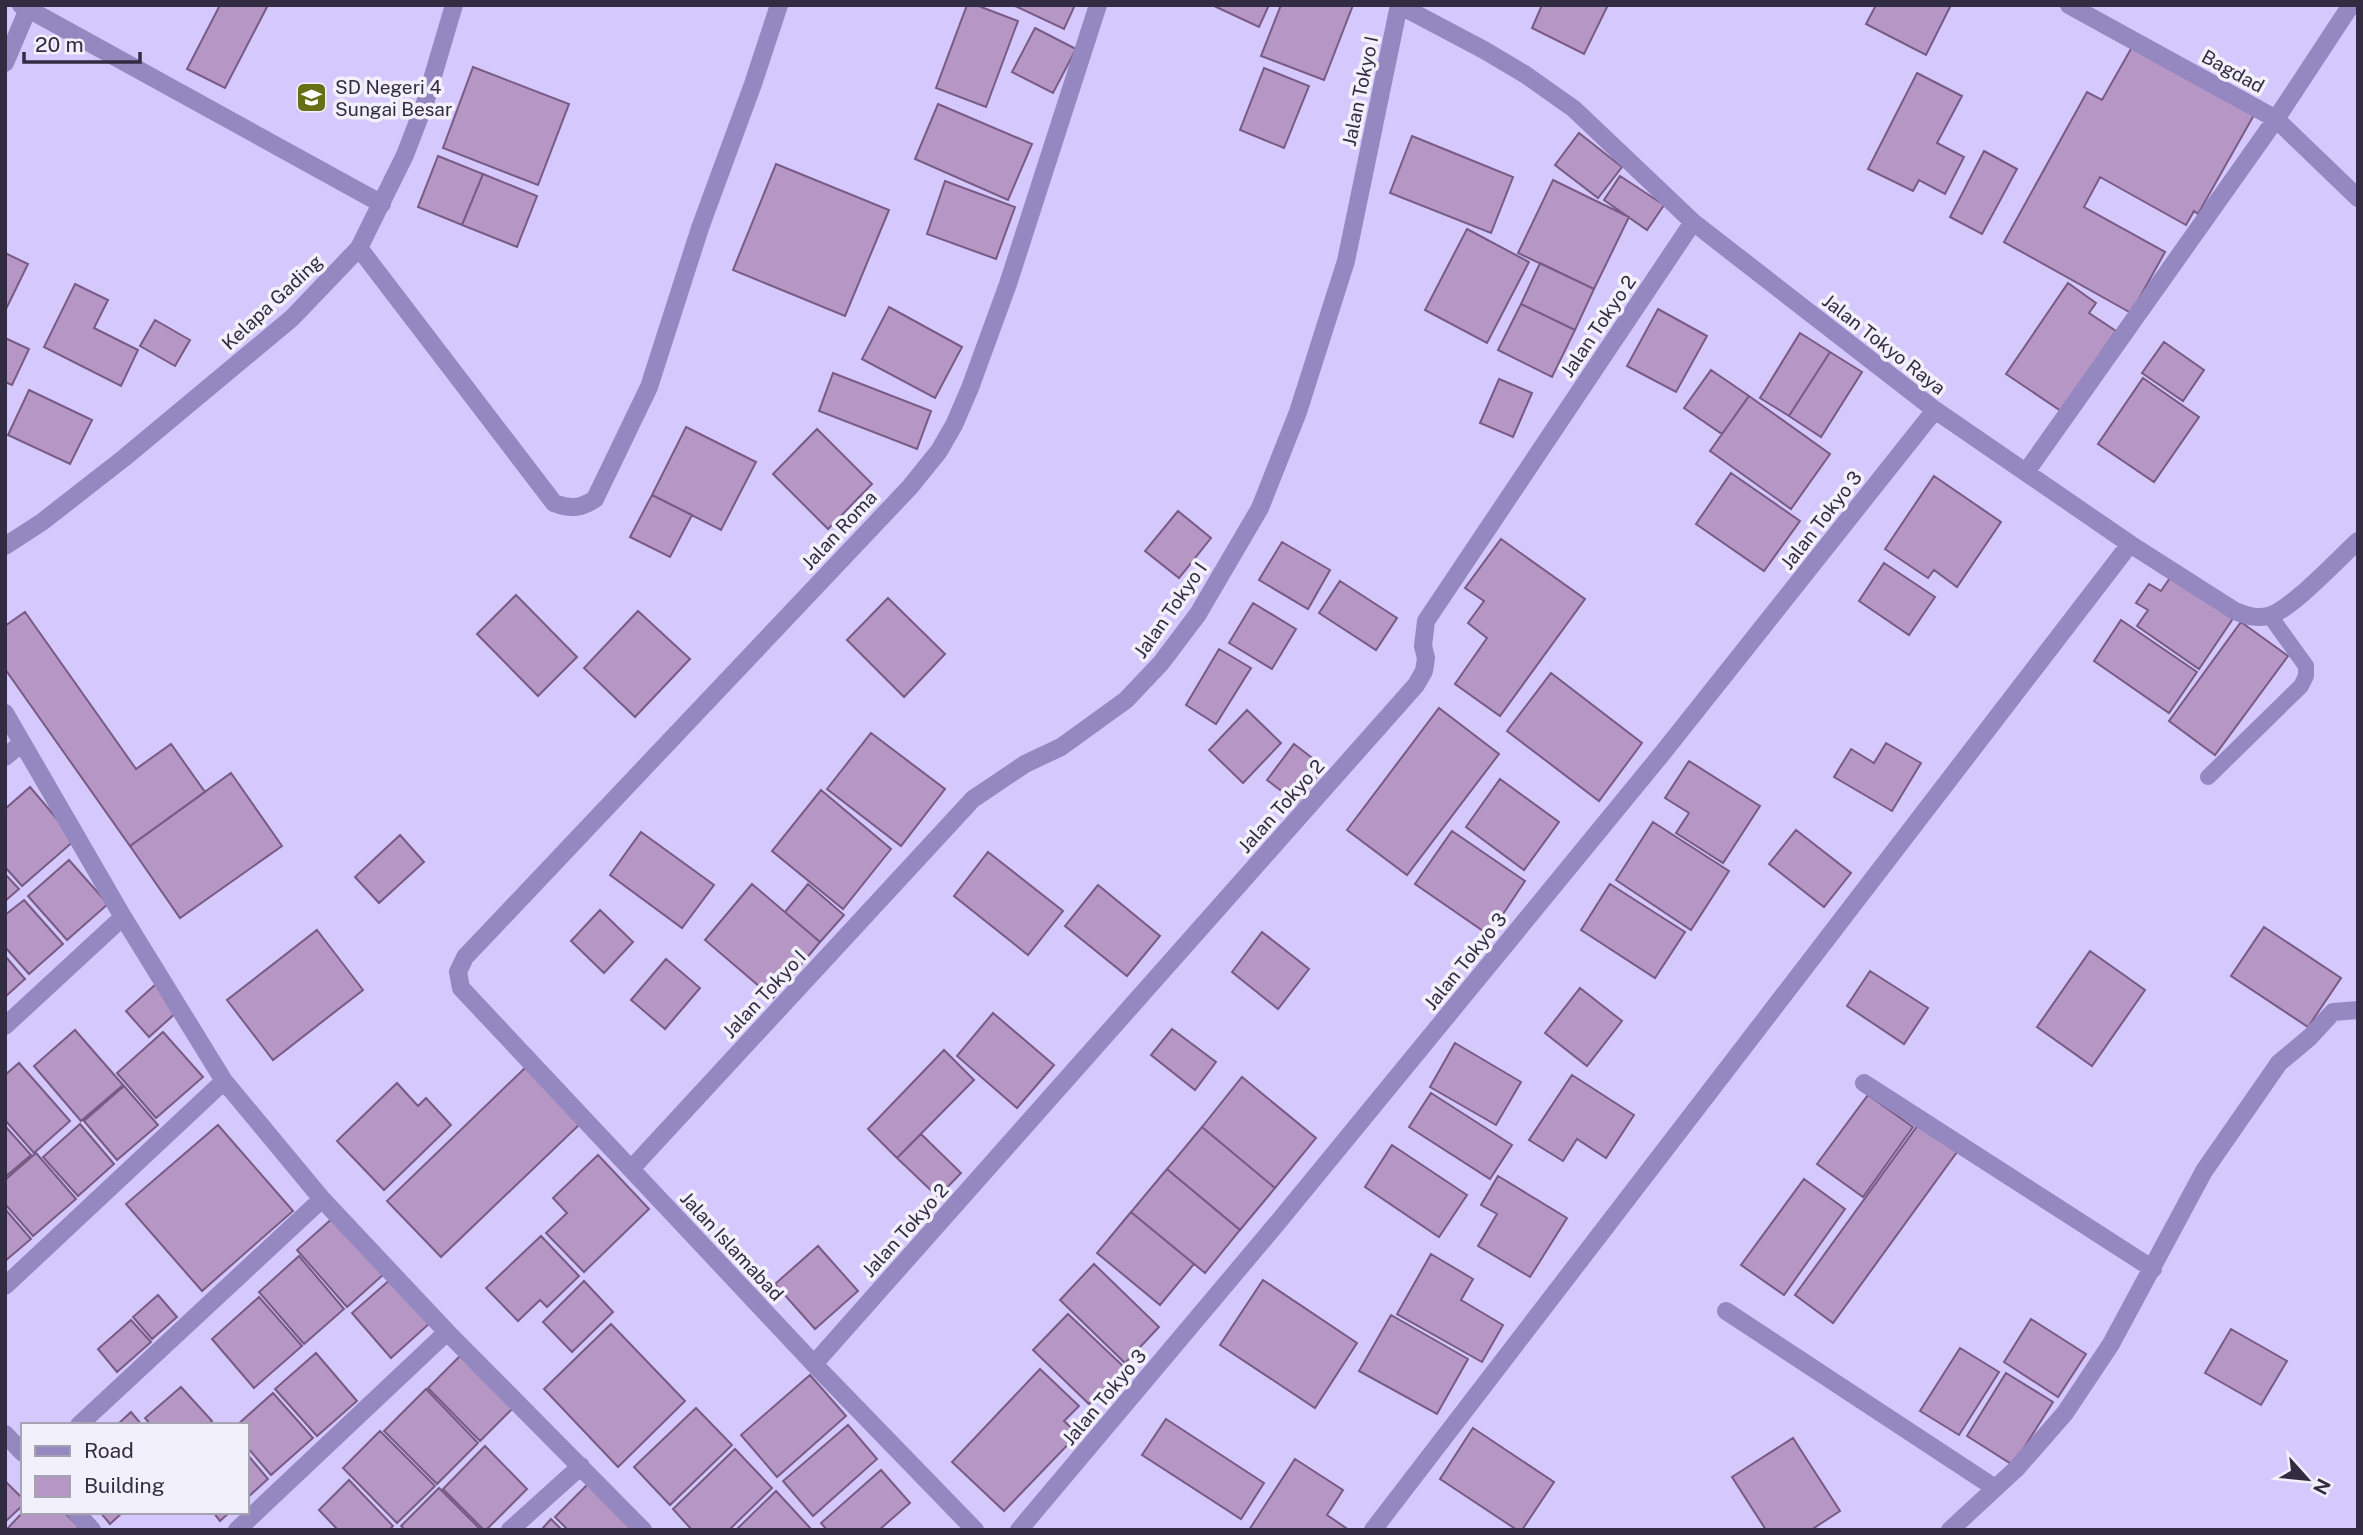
<svg xmlns="http://www.w3.org/2000/svg" width="2363" height="1535" font-family="'Public Sans',sans-serif">
<style>
.building{fill:#b596c4;stroke:#785b85;stroke-width:2}
.lines{fill:none;stroke-linecap:round;stroke-linejoin:round}
.service{stroke:#9587c0;stroke-width:16}
.minor{stroke:#9587c0;stroke-width:18}
.tertiary{stroke:#9587c0;stroke-width:18}
.labels{text-anchor:middle;dominant-baseline:central;stroke-width:7;stroke-linejoin:round;paint-order:stroke}
.street-label{font-size:19px;fill:#312c41;stroke:#f2f0fb}
.poi-label{font-size:19px;fill:#312c41;stroke:#f2f0fb;text-anchor:start}
</style>
<rect width="100%" height="100%" fill="#d4c8fd"/>
<path class="building" d="M220,5H268L225,88L187,69Z
M967,5H976L1018,21L986,107L936,88Z
M1013,5H1075L1064,29Z
M1212,5H1269L1259,27Z
M1281,5H1353L1324,80L1261,56Z
M1542,5H1608L1584,54L1532,28Z
M1876,5H1951L1926,55L1866,24Z
M1035,28L1076,49L1053,93L1012,72Z
M2132,47L2254,115L2198,214L2194,211L2186,225L2100,177L2084,207L2165,252L2131,313L2004,242L2087,92L2102,100Z
M473,67L569,104L538,185L443,148Z
M1264,68L1309,86L1284,148L1240,130Z
M1917,73L1962,96L1937,143L1964,157L1945,194L1919,180L1913,191L1868,169Z
M938,104L1032,144L1008,200L915,159Z
M1579,133L1622,167L1598,198L1555,165Z
M1412,136L1513,177L1491,233L1390,193Z
M1984,151L2017,169L1982,234L1950,217Z
M438,156L483,174L462,225L418,207Z
M776,164L889,210L845,316L733,270Z
M483,174L537,196L517,247L462,225Z
M1620,176L1664,205L1647,230L1604,200Z
M1553,180L1629,217L1594,289L1518,253Z
M945,181L1015,207L996,259L927,234Z
M1467,229L1529,262L1487,343L1425,310Z
M5,253L28,264L5,311Z
M1540,263L1594,289L1575,330L1521,304Z
M2068,283L2096,303L2089,313L2116,331L2061,411L2006,374Z
M75,284L108,300L94,328L138,350L121,386L44,347Z
M1521,304L1575,330L1552,377L1498,350Z
M889,307L962,347L935,398L862,359Z
M1658,309L1707,336L1676,392L1627,366Z
M155,320L190,340L175,366L140,346Z
M1800,333L1830,352L1789,416L1760,398Z
M5,338L29,349L12,385L5,382Z
M2164,342L2204,370L2183,401L2142,373Z
M1830,352L1862,372L1821,437L1789,416Z
M1711,370L1749,396L1722,434L1684,408Z
M833,373L931,411L917,449L819,411Z
M2143,378L2199,417L2154,482L2098,444Z
M1499,379L1532,393L1513,437L1480,423Z
M29,390L92,420L70,464L8,435Z
M1749,396L1830,454L1791,509L1710,451Z
M686,427L756,462L721,530L652,495Z
M817,429L872,484L828,529L773,474Z
M1731,473L1800,521L1764,571L1696,524Z
M1934,476L2001,522L1957,587L1934,570L1928,578L1885,549Z
M652,495L692,515L670,557L630,537Z
M1178,511L1211,538L1179,578L1145,551Z
M1501,539L1585,599L1500,716L1455,684L1487,638L1468,623L1484,601L1465,588Z
M1282,542L1330,570L1308,609L1259,580Z
M1884,563L1935,597L1909,635L1859,601Z
M2172,575L2234,617L2199,669L2137,626L2148,610L2136,603L2149,584L2161,591Z
M1340,581L1397,618L1376,650L1319,613Z
M516,595L577,657L538,696L477,634Z
M888,598L945,654L904,697L847,640Z
M1253,603L1296,629L1272,669L1229,643Z
M638,611L690,659L635,717L584,668Z
M25,612L136,769L171,744L205,792L130,846L5,669V626Z
M2121,620L2197,672L2169,713L2094,661Z
M2241,622L2288,656L2215,755L2169,721Z
M1219,649L1251,668L1216,724L1186,705Z
M1551,673L1642,743L1599,801L1507,731Z
M1439,708L1499,754L1407,875L1347,830Z
M1247,710L1281,743L1243,783L1209,750Z
M871,733L945,789L901,846L827,789Z
M1886,743L1921,763L1892,811L1834,777L1851,749L1874,763Z
M1294,744L1324,767L1297,803L1267,780Z
M1689,761L1760,806L1723,863L1676,833L1689,813L1665,798Z
M231,773L282,846L180,918L130,846Z
M1500,779L1559,822L1524,870L1466,827Z
M30,787L75,840L22,886L5,867V809Z
M821,790L891,849L843,909L772,851Z
M1653,822L1729,871L1691,930L1616,880Z
M1796,830L1851,873L1824,907L1769,864Z
M1452,831L1525,881L1489,935L1415,884Z
M641,832L714,885L682,928L610,875Z
M400,835L424,862L379,903L355,877Z
M988,852L1063,911L1028,955L954,896Z
M69,860L108,904L67,940L28,896Z
M5,874L19,889L5,901Z
M752,884L820,942L773,998L705,940Z
M808,884L844,915L820,942L785,912Z
M1610,884L1685,932L1655,978L1581,930Z
M1098,885L1160,936L1127,976L1065,926Z
M24,900L63,944L29,974L5,947V915Z
M600,910L633,942L604,973L571,941Z
M2264,927L2341,978L2308,1027L2231,976Z
M317,930L363,990L273,1060L227,1000Z
M1262,932L1309,969L1278,1009L1232,972Z
M2090,951L2145,990L2092,1066L2037,1027Z
M5,956L25,979L5,997Z
M666,959L700,988L665,1029L631,1000Z
M1870,971L1928,1008L1904,1044L1847,1006Z
M156,984L178,1011L149,1037L126,1011Z
M1580,988L1622,1021L1587,1066L1545,1033Z
M993,1013L1054,1065L1017,1108L957,1056Z
M1172,1029L1216,1062L1195,1090L1151,1055Z
M75,1030L123,1085L81,1121L34,1066Z
M163,1032L203,1077L156,1118L117,1073Z
M1455,1043L1521,1082L1496,1125L1430,1087Z
M944,1050L974,1080L897,1158L868,1129Z
M19,1063L70,1121L34,1153L5,1120V1075Z
M526,1067L580,1124L441,1257L387,1201Z
M1572,1075L1634,1115L1606,1158L1577,1139L1563,1161L1529,1140Z
M1242,1077L1316,1138L1275,1188L1202,1127Z
M397,1083L418,1106L426,1098L451,1125L384,1190L337,1141Z
M124,1086L158,1125L117,1160L84,1121Z
M1431,1093L1512,1145L1490,1179L1409,1127Z
M1868,1095L1913,1127L1863,1197L1817,1164Z
M80,1124L114,1164L78,1196L43,1157Z
M218,1125L293,1211L202,1291L126,1204Z
M1918,1125L1957,1152L1833,1323L1795,1295Z
M5,1126L31,1155L5,1177Z
M1202,1127L1275,1188L1240,1230L1167,1169Z
M921,1134L961,1173L938,1197L897,1158Z
M1392,1145L1467,1195L1439,1237L1365,1187Z
M36,1153L76,1199L33,1236L5,1204V1180Z
M598,1155L649,1209L584,1272L546,1233L567,1213L553,1198Z
M1167,1169L1240,1230L1205,1273L1131,1212Z
M1498,1176L1567,1218L1530,1277L1478,1246L1497,1214L1481,1205Z
M1804,1179L1845,1209L1784,1295L1741,1265Z
M5,1209L31,1239L5,1261Z
M1131,1212L1194,1264L1160,1305L1097,1253Z
M335,1216L384,1274L347,1307L297,1250Z
M541,1236L579,1276L547,1307L540,1300L518,1321L486,1288Z
M818,1246L858,1291L815,1329L775,1284Z
M1431,1254L1473,1279L1461,1300L1503,1325L1482,1362L1397,1314Z
M299,1256L344,1309L304,1344L259,1292Z
M1094,1264L1159,1327L1125,1363L1060,1300Z
M392,1278L430,1323L391,1358L352,1313Z
M1263,1280L1357,1343L1315,1408L1220,1345Z
M584,1281L613,1312L572,1352L543,1322Z
M158,1295L177,1317L152,1339L133,1317Z
M259,1297L302,1346L254,1388L212,1339Z
M1068,1314L1124,1367L1089,1404L1033,1350Z
M1391,1315L1468,1359L1437,1414L1359,1371Z
M2031,1319L2086,1354L2058,1397L2004,1362Z
M131,1320L151,1342L117,1372L98,1349Z
M611,1324L685,1401L618,1467L544,1389Z
M2231,1329L2287,1361L2261,1405L2205,1373Z
M1960,1348L1999,1372L1959,1435L1920,1411Z
M316,1353L357,1401L317,1436L275,1389Z
M463,1353L515,1406L480,1441L428,1388Z
M1040,1369L1079,1406L1064,1421L1078,1434L1004,1511L952,1462Z
M2006,1373L2053,1402L2013,1465L1967,1436Z
M810,1375L846,1416L777,1477L741,1435Z
M181,1387L212,1421L208,1425H151L145,1418Z
M426,1389L478,1443L437,1484L384,1431Z
M273,1393L313,1438L271,1475L247,1447V1425H237Z
M696,1408L732,1445L670,1505L634,1467Z
M131,1412L142,1425H117Z
M1166,1419L1264,1483L1241,1519L1142,1455Z
M848,1425L877,1459L813,1516L783,1481Z
M1473,1428L1554,1482L1522,1530H1517L1440,1479Z
M380,1431L435,1486L397,1523L343,1468Z
M1793,1438L1840,1511L1811,1530H1766L1732,1477Z
M485,1446L527,1489L486,1530H484L443,1489Z
M735,1449L772,1488L729,1530H692L673,1509Z
M247,1454L268,1479L247,1498Z
M1295,1459L1343,1490L1327,1515L1349,1530H1249Z
M881,1470L910,1503L879,1530H827L821,1523Z
M349,1480L393,1526L389,1530H338L319,1510Z
M5,1481L23,1499V1505L5,1522Z
M590,1482L638,1530H568L555,1517Z
M439,1488L481,1530H405L401,1526Z
M776,1491L812,1530H736Z
M23,1512H64L79,1527L76,1530H6Z
M100,1512H123L110,1524Z
M213,1512H230L220,1521Z
M551,1519L562,1530H541Z"/>
<g class="lines">
<path class="service" d="M2208,777L2301,686L2306,676V666L2270,616"/>
<path class="minor" d="M21,5L382,204
M2069,5L2276,119L2358,198
M5,63L28,9
M359,248L554,503C570,509 580,509 595,499L649,387L700,228L753,84L779,5
M2026,472L2276,119L2351,5
M5,713L123,917L224,1081L322,1199L447,1332L643,1530
M5,757L22,743
M5,1026L123,917
M1864,1083L2153,1269
M631,1169L973,799L1025,764L1061,747L1126,700L1161,663L1198,614L1260,508L1298,412L1346,261L1399,5L1484,50L1526,75L1574,109L1693,222L1935,410L2130,544L2235,611C2246,615 2255,619 2268,616C2289,612 2339,558 2358,541
M5,1286L224,1081
M1726,1311L1995,1488
M814,1364L1416,685L1424,671L1426,658L1423,646L1426,621L1693,222
M79,1425L322,1199
M5,1434L23,1453
M76,1512L92,1530
M237,1530L447,1332
M510,1530L581,1466
M975,1530L814,1364L461,988L458,972L465,957L487,934L910,487L939,451L954,425L970,388L1008,284L1098,5
M1019,1530L1279,1221L1661,755L1935,410
M1373,1530L2130,544
M1950,1530L2016,1469L2065,1413L2111,1344L2204,1171L2279,1063L2310,1037L2333,1012L2358,1010"/>
<path class="tertiary" d="M5,546L42,522L124,458L292,318L359,248L405,155L425,103L454,5"/>
</g>
<defs>
<symbol id="school-square" viewBox="-11 -11 22 22"><rect x="-9" y="-9" width="18" height="18" rx="4" fill="#677017" stroke="#f2f0fb"/><path d="M0-5L7-2L0 1L-7-2ZM-4 1L0 2.5L4 1V4Q0 6-4 4Z" fill="#fff"/></symbol>
</defs>
<g fill-rule="evenodd">
<use href="#school-square" x="294" y="80" width="35" height="35"/>
</g>
<g class="labels">
<g class="street-label">
<text transform="translate(2233 71) rotate(29)">Bagdad</text>
<text transform="translate(1360 91) rotate(-78)">Jalan Tokyo I</text>
<text transform="translate(272 302) rotate(-43)">Kelapa Gading</text>
<text transform="translate(1598 326) rotate(-56)">Jalan Tokyo 2</text>
<text transform="translate(1884 344) rotate(38)">Jalan Tokyo Raya</text>
<text transform="translate(1821 520) rotate(-52)">Jalan Tokyo 3</text>
<text transform="translate(839 530) rotate(-47)">Jalan Roma</text>
<text transform="translate(1170 610) rotate(-55)">Jalan Tokyo I</text>
<text transform="translate(1281 806) rotate(-48)">Jalan Tokyo 2</text>
<text transform="translate(1465 961) rotate(-51)">Jalan Tokyo 3</text>
<text transform="translate(764 994) rotate(-47)">Jalan Tokyo I</text>
<text transform="translate(905 1230) rotate(-48)">Jalan Tokyo 2</text>
<text transform="translate(732 1246) rotate(47)">Jalan Islamabad</text>
<text transform="translate(1104 1397) rotate(-50)">Jalan Tokyo 3</text>
</g>
<g class="poi-label">
<text x="335" y="87">SD Negeri 4<tspan x="335" dy="22">Sungai Besar</tspan></text>
</g>
</g>
<rect width="2363" height="1535" fill="none" stroke="#312c41" stroke-width="14"/>
<rect x="21" y="1423" width="228" height="91" fill="#f2f0fb" stroke="#a5a2b1" stroke-width="2"/>
<rect x="35" y="1446" width="35" height="10" fill="#9587c0" stroke="#a5a2b1" stroke-width="2"/>
<text x="84" y="1458" font-size="21" fill="#312c41">Road</text>
<rect x="35" y="1476" width="35" height="21" fill="#b596c4" stroke="#a5a2b1" stroke-width="2"/>
<text x="84" y="1493" font-size="21" fill="#312c41">Building</text>
<g transform="translate(2307 1479) rotate(117)" stroke="#f2f0fb" stroke-width="5" paint-order="stroke">
<path d="M0-5L12 26L0 18L-12 26Z" fill="#312c41"/>
<text y="-10" font-size="19" font-weight="bold" text-anchor="middle" fill="#312c41">N</text>
</g>
<path d="M24 52v10h116v-10" fill="none" stroke="#312c41" stroke-width="3.5"/>
<text x="35" y="52" font-size="21" fill="#312c41" stroke="#f2f0fb" stroke-width="5" paint-order="stroke">20 m</text>
</svg>
